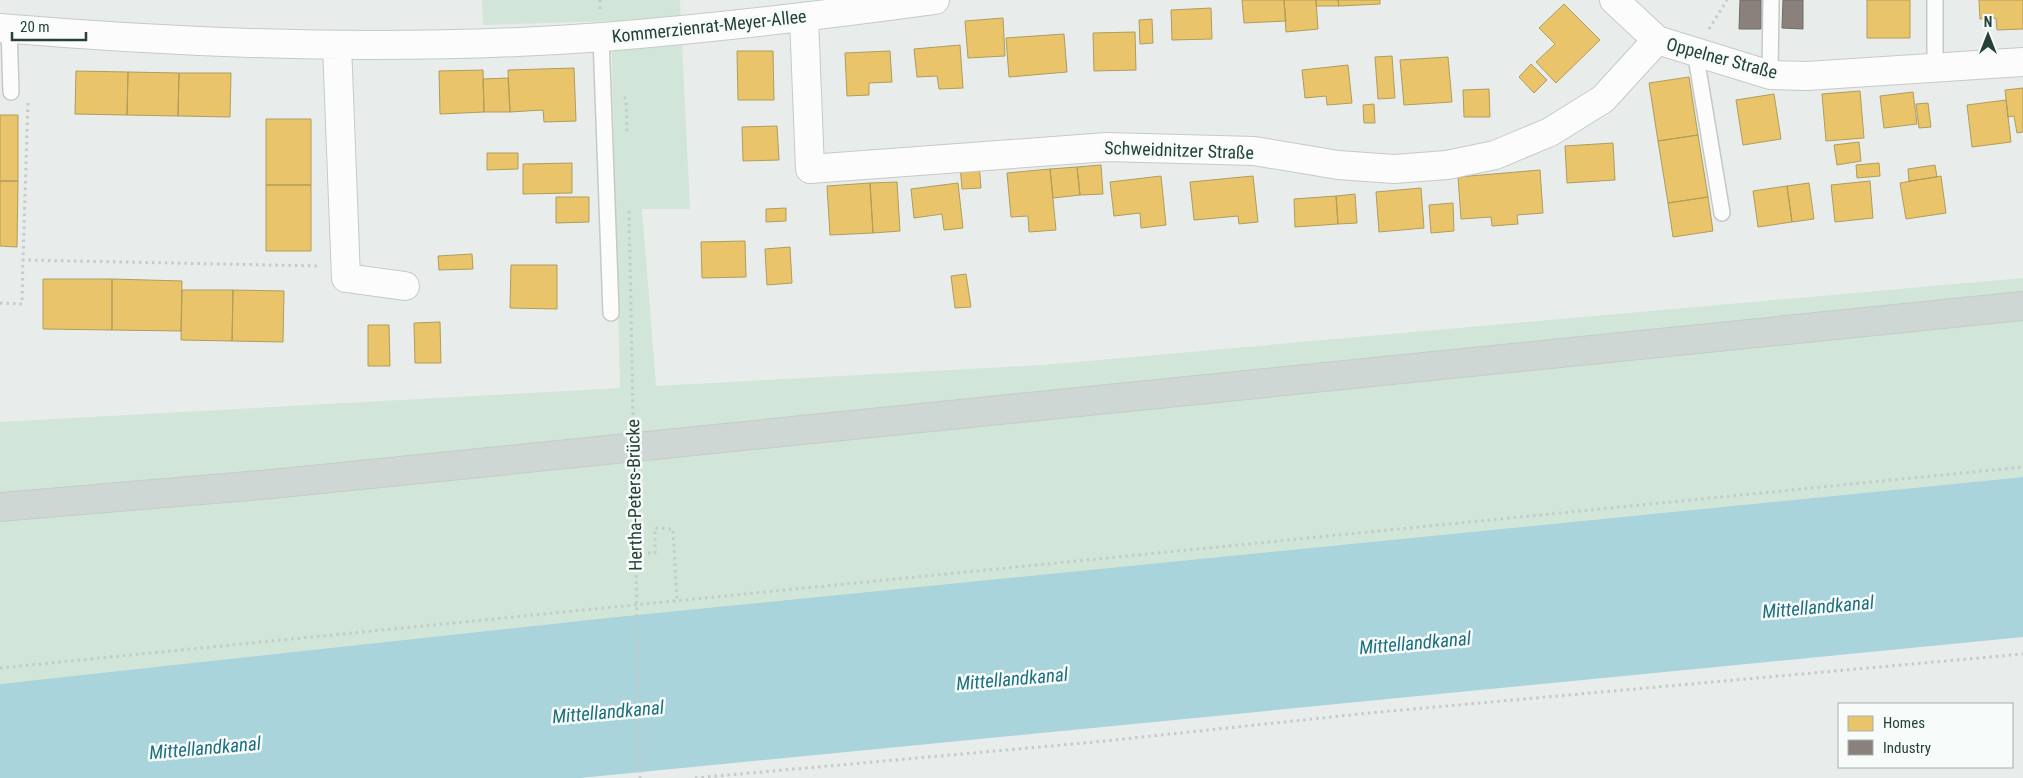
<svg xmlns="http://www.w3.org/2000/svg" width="2023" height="778" font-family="'Roboto Condensed',sans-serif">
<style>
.green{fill:#d1e6d8}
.water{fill:#a9d4db}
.homes{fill:#e9c46a;stroke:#ae9d5c}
.industry{fill:#8a817c;stroke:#6b6e68}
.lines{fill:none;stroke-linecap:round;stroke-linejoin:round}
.lane-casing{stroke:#c5cac8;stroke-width:18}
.street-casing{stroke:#c5cac8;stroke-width:30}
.primary-casing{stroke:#c3ccc9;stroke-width:30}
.path{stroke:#c3ccca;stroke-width:3;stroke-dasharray:2.5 4;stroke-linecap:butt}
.lane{stroke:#fcfcfc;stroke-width:15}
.street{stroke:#fcfcfc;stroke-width:28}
.primary{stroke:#cfd7d5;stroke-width:28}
.path-bridge{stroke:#c3ccca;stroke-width:3;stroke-dasharray:2.5 4;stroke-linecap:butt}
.labels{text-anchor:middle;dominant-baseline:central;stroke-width:5;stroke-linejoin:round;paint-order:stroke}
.street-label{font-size:18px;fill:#24423a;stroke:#f7fbf9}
.water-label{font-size:19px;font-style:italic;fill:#1c6f80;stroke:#f7fbf9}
</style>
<rect width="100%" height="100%" fill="#e8edeb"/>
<path class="green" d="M482,0H680L690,209H642L656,386L1043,365L2023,278V477L606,618L0,684V422L620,388L611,21L483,25Z"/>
<path class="water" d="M2023,477V637L580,778H0V684L606,618Z"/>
<path class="homes" d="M1242,0H1284L1286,21L1244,23Z
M1284,0H1316L1318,29L1286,32Z
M1316,0H1338L1339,6H1316Z
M1338,0H1380V4L1339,6Z
M1867,0H1910V38H1867Z
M1979,0H2023V29L1997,30L1996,18L1980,19Z
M1564,4L1600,40L1556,83L1536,62L1555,44L1539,28Z
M1211,8L1212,39L1172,40L1171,10Z
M1003,18L1005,56L968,58L965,21Z
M1152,19L1153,43L1140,44L1139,20Z
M1135,32L1136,70L1094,71L1093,33Z
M1064,34L1067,72L1009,77L1006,38Z
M960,45L963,88L939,89L937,76L917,77L914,49Z
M737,51H773L774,100H738Z
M890,51L892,82L869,83V95L847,96L845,53Z
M1392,56L1395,98L1378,99L1375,57Z
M1448,57L1452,102L1404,105L1400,60Z
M1531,64L1547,80L1534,93L1519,77Z
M1348,65L1352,103L1327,105L1326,96L1305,98L1302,70Z
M574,68L576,121L544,122L543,110L510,112L508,70Z
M483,70L484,112L440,114L439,71Z
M76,71L128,72L127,115L75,114Z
M128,72L179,73L178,116L127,115Z
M179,73H231L230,117L178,116Z
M1689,77L1698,135L1658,141L1649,83Z
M508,78L510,112H484L483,79Z
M2023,88V132L2017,133L2014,116L2008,117L2005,90Z
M1489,89L1490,117H1464L1463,90Z
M1860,91L1864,138L1826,141L1822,94Z
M1913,92L1917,124L1884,128L1880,96Z
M1774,94L1781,139L1743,145L1736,100Z
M2006,100L2011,142L1972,147L1967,105Z
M1928,103L1931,127L1919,128L1916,104Z
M1374,104L1375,123H1364L1363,105Z
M0,115H18V181H0Z
M266,119H311V185H266Z
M777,126L779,160L743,161L742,127Z
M1698,135L1708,197L1668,203L1658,141Z
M1859,142L1861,161L1837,165L1834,145Z
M1613,143L1615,180L1567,183L1565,146Z
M487,153H518V169L487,170Z
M572,163V193L523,194V164Z
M979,163L981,188L962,189L960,165Z
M1879,163L1880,176L1857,178L1856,165Z
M1101,165L1103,194L1080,195L1077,167Z
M1935,165L1937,177L1909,181L1908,169Z
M1077,167L1080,195L1053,198L1050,169Z
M1050,169L1056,230L1029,232L1028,216L1011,217L1007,173Z
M1540,170L1543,213L1517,215L1518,224L1492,226L1491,217L1461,219L1458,177Z
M1161,176L1166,225L1141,228L1140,213L1114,216L1110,182Z
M1253,176L1258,222L1239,224L1238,216L1194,220L1190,182Z
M1941,176L1946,213L1906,219L1900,183Z
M0,181H18L17,247L0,246Z
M1870,181L1873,218L1835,222L1831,185Z
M897,182L900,231L873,233L870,183Z
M870,183L873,233L830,235L827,186Z
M958,183L963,228L944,230L942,214L914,218L911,189Z
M1809,183L1814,219L1792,222L1787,186Z
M266,185H311V251H266Z
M1787,186L1792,222L1758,227L1753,191Z
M1421,188L1424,228L1379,232L1376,192Z
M1355,194L1357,223L1338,224L1336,196Z
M1336,196L1338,224L1295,227L1294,199Z
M556,197H589V222L556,223Z
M1708,197L1713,231L1673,237L1668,203Z
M1453,203L1454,231L1431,233L1429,205Z
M786,208V221L766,222V209Z
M745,241L746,277L702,278L701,242Z
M790,247L792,283L767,285L765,249Z
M472,254L473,269L439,270L438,256Z
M511,265H557V309L510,308Z
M966,274L971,307L955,308L951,276Z
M43,279H112V330L43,329Z
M112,279L182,281L181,331L112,330Z
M182,290H233L232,341L181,340Z
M233,290L284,291L283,342L232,341Z
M440,322L441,363H415L414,323Z
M368,325H389L390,366H368Z"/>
<path class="industry" d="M1740,0H1761V29H1739Z
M1783,0H1803V29L1782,28Z"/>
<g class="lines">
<defs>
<path id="lane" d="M9,29L11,92
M601,37L611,313
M1695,51L1722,213
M1935,69V0
M1770,75L1771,0"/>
<path id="street" d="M1614,0L1657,40L1770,75L1807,76L2023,62
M804,18L810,169L1107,147L1254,151L1338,165L1394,169L1447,165L1495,155L1550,132L1603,99L1657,40
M0,28C200,45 402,52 603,37C714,28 825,15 935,0
M337,45L346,278L405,286"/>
<path id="primary" d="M0,507L272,484L2023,306"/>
</defs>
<use href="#lane" class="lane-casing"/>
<use href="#street" class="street-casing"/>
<use href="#primary" class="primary-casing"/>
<path class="path" d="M600,0V12
M1709,29L1727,0
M624,97L626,99L627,132
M28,103L23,260L320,266
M0,303L22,304L23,260
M635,553H655V528L673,529L677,602
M0,668L2023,467
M695,778L1095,742L1369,713L2023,654"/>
<use href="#lane" class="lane"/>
<use href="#street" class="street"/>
<use href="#primary" class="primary"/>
<path class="path-bridge" d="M629,211L640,778"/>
</g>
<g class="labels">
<g class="street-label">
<text transform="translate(709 26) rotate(-6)">Kommerzienrat-Meyer-Allee</text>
<text transform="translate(1722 58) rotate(15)">Oppelner Straße</text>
<text transform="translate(1179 150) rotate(2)">Schweidnitzer Straße</text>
<text transform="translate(634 495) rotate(-91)">Hertha-Peters-Brücke</text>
</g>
<g class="water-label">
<text transform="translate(1818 607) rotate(-5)">Mittellandkanal</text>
<text transform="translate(1415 643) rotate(-5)">Mittellandkanal</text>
<text transform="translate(1012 679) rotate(-5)">Mittellandkanal</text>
<text transform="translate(608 712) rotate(-5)">Mittellandkanal</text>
<text transform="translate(205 748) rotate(-5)">Mittellandkanal</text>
</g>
</g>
<rect x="1838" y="703" width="175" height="65" fill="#f7fbf9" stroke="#a3b1ad"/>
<rect x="1848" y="716" width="25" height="15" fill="#e9c46a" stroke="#a3b1ad"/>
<text x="1883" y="728" font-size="15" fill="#24423a">Homes</text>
<rect x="1848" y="740" width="25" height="15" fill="#8a817c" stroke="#a3b1ad"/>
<text x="1883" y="753" font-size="15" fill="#24423a">Industry</text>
<g transform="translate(1988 35)" stroke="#f7fbf9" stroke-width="4" paint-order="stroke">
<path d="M0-4L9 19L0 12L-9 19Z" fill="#24423a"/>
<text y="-8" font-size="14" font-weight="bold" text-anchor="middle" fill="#24423a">N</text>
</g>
<path d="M12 32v8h74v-8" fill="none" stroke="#24423a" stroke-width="2.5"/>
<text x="20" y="32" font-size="15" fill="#24423a" stroke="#f7fbf9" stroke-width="4" paint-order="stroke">20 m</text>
</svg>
